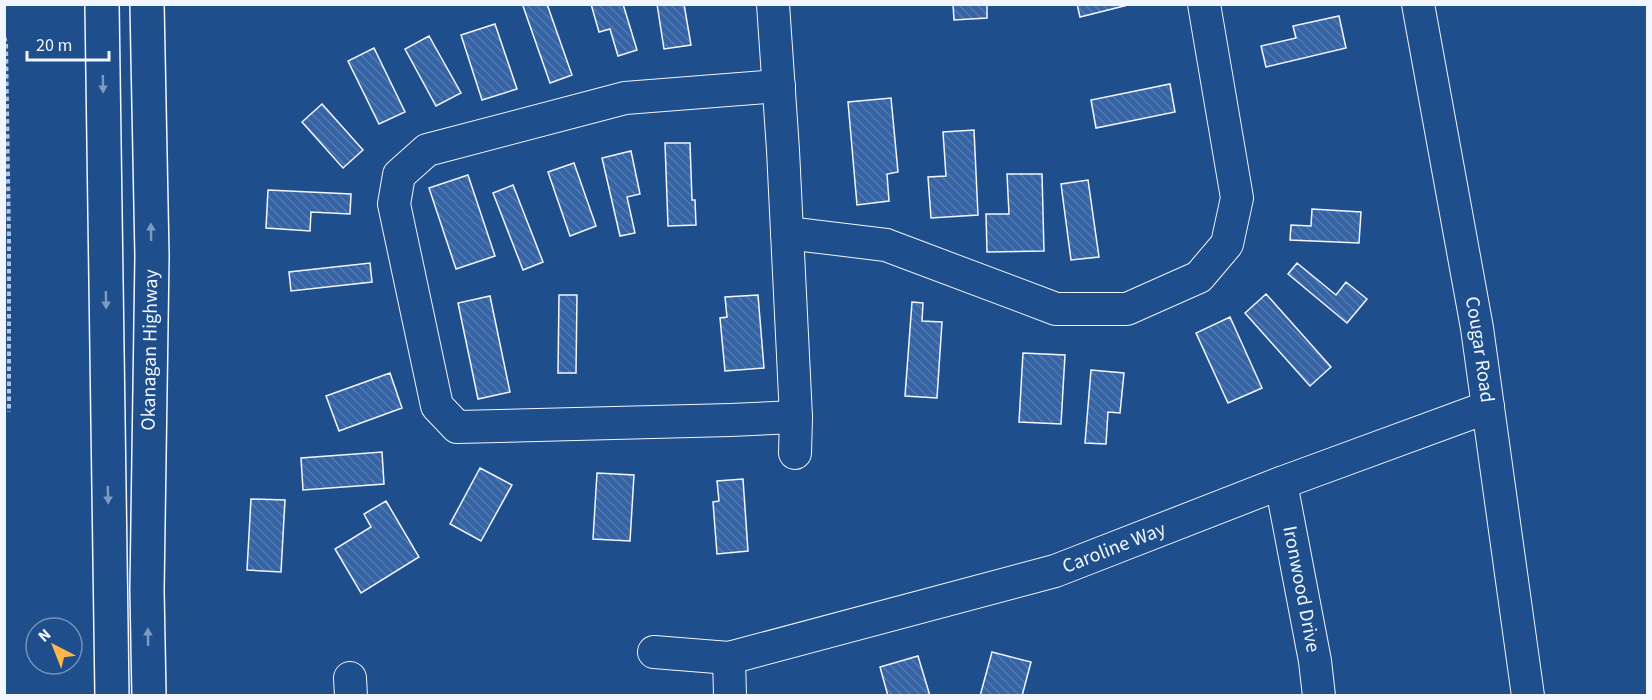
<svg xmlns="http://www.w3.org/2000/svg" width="1652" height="700" font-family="'Source Sans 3',sans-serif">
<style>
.building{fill:url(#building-back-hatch);stroke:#f2f6ff;stroke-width:1.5}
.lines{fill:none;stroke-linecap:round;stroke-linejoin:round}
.minor-casing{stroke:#f2f6ff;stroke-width:34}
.highway-casing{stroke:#f2f6ff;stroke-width:36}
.path{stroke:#b3c4dc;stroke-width:4;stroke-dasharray:4.5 3;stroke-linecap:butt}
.minor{stroke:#1f4e8c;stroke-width:32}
.highway{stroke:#1f4e8c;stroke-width:33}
.oneway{fill:#7e9ac0}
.labels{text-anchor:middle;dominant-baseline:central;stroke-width:4.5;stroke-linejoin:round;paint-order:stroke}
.street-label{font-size:20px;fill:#f2f6ff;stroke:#1f4e8c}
</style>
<defs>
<pattern id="building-back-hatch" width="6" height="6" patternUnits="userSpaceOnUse" patternTransform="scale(1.5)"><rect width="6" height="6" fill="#3563a3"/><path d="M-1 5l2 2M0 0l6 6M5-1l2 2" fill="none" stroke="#537ab1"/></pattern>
</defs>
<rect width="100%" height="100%" fill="#1f4e8c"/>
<path class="building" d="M526,4H547L572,75L550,83L523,6Z
M591,4H623L637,50L618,56L610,29L599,32Z
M657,4H684L691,45L664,49Z
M953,4H987V18L954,20Z
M1077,4H1132L1080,17Z
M1339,16L1346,48L1266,67L1261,46L1296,38L1293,26Z
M495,24L517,89L482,100L461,35Z
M429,36L461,93L436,106L405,49Z
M374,48L405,112L379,124L348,61Z
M1170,84L1175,112L1096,128L1091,100Z
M891,98L898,172L887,174L889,201L857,205L848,102Z
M322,104L363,150L343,168L302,122Z
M974,130L978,215L931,218L928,177L946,176L943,132Z
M665,143H690L692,200H695L696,225L668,226Z
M631,151L640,194L627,197L635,233L620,236L602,158Z
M574,163L596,226L570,236L548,172Z
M1007,174H1042L1044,251L987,252L986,214H1009Z
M468,175L495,256L456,269L429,188Z
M1088,180L1099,257L1071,260L1061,184Z
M513,185L543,262L523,270L493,193Z
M268,190L351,194L350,214L311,212L310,231L266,228Z
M1312,209L1361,212L1359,243L1290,240L1291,225L1311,226Z
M370,263L372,282L291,291L289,272Z
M1297,263L1336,295L1346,282L1367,299L1347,323L1288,274Z
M1266,294L1331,367L1310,386L1245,313Z
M559,295H577L576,373H558Z
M758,295L764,368L725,371L720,318L727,317L725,297Z
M490,296L510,392L478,399L458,303Z
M912,302L923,303L922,321L942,322L937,398L905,396Z
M1230,317L1262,388L1228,403L1196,333Z
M1023,353L1065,355L1061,424L1019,422Z
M1091,370L1124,373L1120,413L1108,412L1106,444L1085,443Z
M390,373L402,408L339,431L326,396Z
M382,452L384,484L303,490L301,458Z
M480,468L512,485L481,541L450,524Z
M597,473L634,475L630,541L593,539Z
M743,479L748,551L717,554L713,502L719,501L717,481Z
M251,499L285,500L281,572L247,570Z
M386,501L419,557L361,593L335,549L371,527L364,514Z
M992,652L1031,662L1022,696H980Z
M918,656L930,696H888L880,667Z"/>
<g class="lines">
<defs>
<g id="minor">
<path d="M773,4L783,150L796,417L795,453"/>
<path id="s1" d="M1418,4L1477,328L1528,696"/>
<path d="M779,86L625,98L427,150L399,175L394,204L437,406L457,427L730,420L796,417"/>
<path d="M787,233L886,245L1056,309H1127L1199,277L1227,244L1237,198L1204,4"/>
<path id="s2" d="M1281,483L1315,661L1319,696"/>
<path id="s3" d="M654,652L729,658L1055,571L1281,483L1488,407"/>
<path d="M729,658L730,696"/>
<path d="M350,678L351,696"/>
</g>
<path id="highway" d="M102,4L112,696
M147,4L152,256L147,590L149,696"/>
</defs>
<use href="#minor" class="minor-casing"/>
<use href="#highway" class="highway-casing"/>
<path class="path" d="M4,37L6,42L9,239V412"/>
<use href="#minor" class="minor"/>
<use href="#highway" class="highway"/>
</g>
<defs><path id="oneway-solid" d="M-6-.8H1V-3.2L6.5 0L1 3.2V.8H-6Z" transform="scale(1.5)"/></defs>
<g class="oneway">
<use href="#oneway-solid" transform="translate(103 84) rotate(89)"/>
<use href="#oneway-solid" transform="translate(151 232) rotate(-91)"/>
<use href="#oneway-solid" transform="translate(106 300) rotate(89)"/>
<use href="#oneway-solid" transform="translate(108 495) rotate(89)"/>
<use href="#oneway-solid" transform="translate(148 637) rotate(-91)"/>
</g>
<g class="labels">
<g class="street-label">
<text stroke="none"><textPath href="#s1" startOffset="351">Cougar Road</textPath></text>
<text transform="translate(150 350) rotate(-89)">Okanagan Highway</text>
<text stroke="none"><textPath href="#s3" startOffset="476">Caroline Way</textPath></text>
<text stroke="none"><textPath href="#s2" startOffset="108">Ironwood Drive</textPath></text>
</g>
</g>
<rect width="1652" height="700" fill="none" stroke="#f2f6ff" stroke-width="12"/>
<g transform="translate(54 646) rotate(318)"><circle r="28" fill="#1f4e8c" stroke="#7391ba" stroke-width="1.5"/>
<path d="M0-4.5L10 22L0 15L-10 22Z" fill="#ffb74d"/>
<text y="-9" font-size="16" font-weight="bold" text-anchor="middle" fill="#f2f6ff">N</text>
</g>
<path d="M27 51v9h82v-9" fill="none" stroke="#f2f6ff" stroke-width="3"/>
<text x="36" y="51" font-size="18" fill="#f2f6ff" stroke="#1f4e8c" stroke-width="4.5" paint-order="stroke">20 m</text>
</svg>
